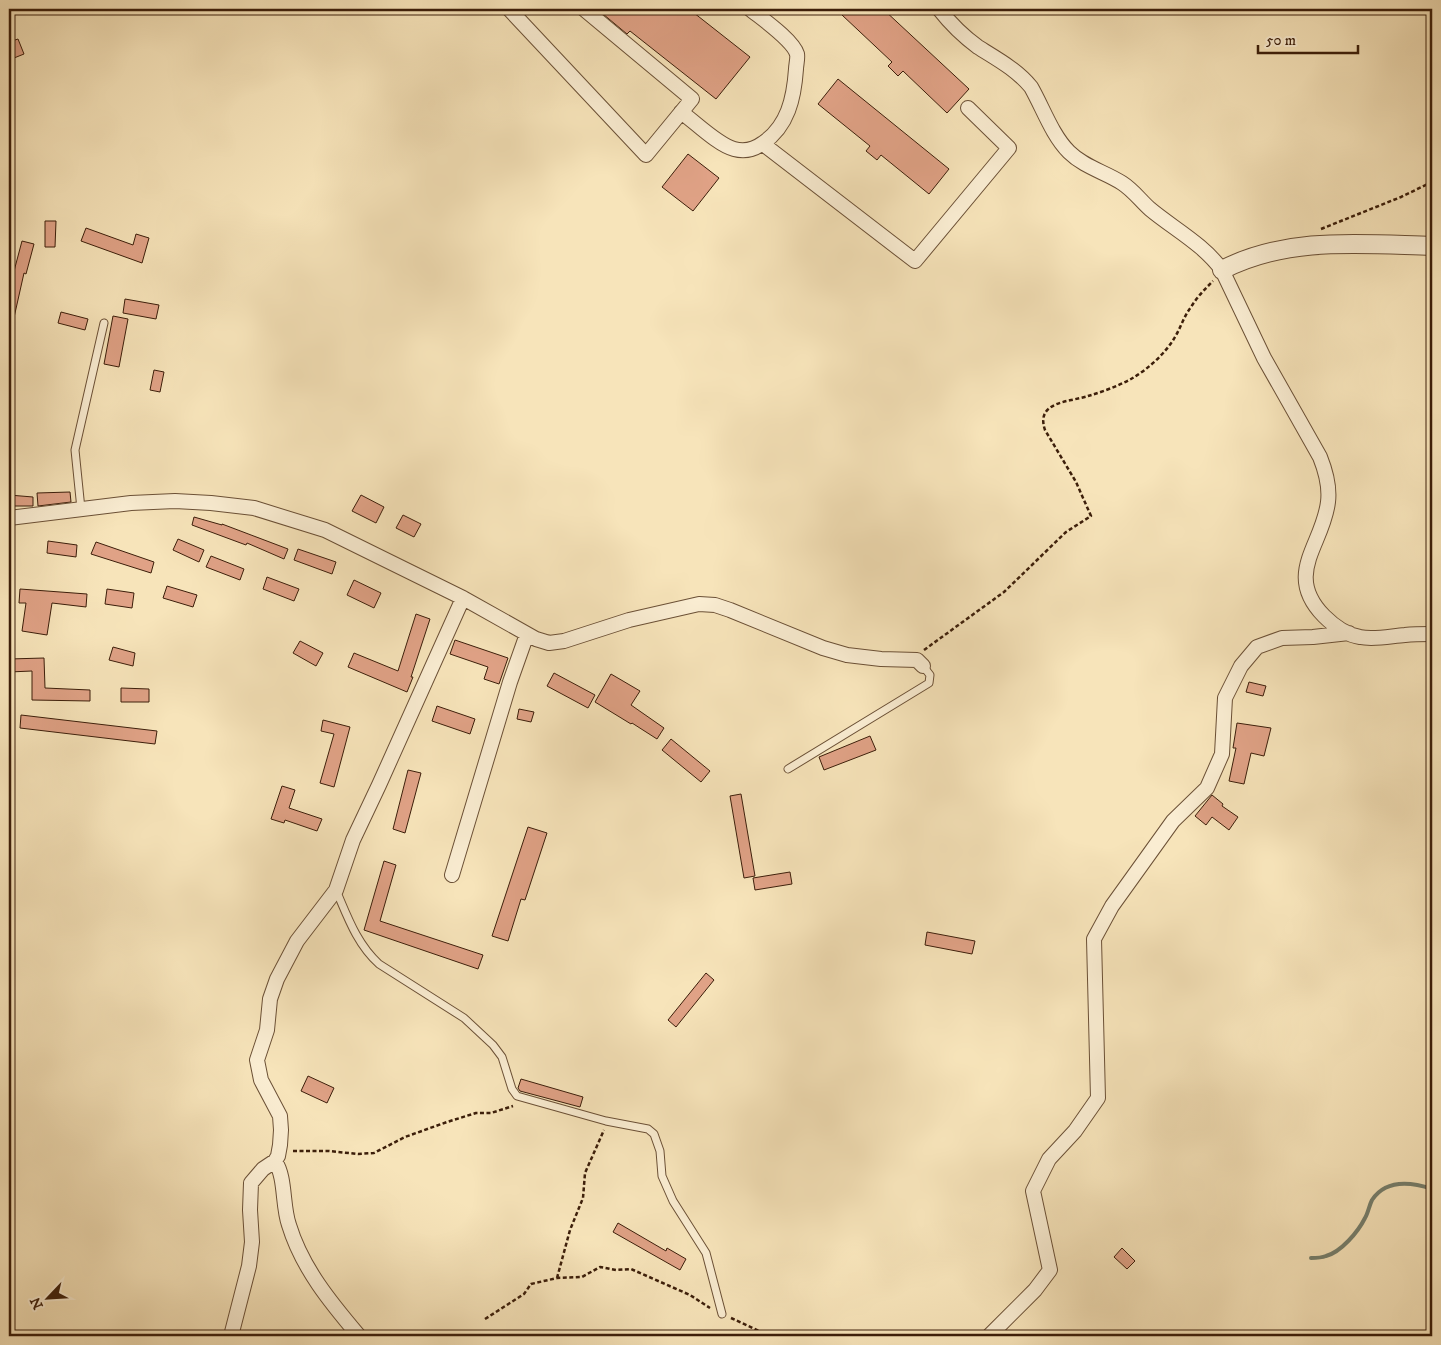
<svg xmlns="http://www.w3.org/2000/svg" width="1441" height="1345" font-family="'IM FELL DW Pica',serif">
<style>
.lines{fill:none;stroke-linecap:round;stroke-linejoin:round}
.stream{stroke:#767f6d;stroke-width:4}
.building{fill:#e0a286;stroke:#3c1e0a}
.service-casing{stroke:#6b5036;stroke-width:9}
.minor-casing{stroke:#6b5036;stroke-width:16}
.tertiary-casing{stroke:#6b5036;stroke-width:20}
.path{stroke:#3c1e0a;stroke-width:2.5;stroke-dasharray:4 2.5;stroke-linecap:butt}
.service{stroke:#faedd2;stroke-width:7}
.minor{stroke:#faedd2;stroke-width:14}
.tertiary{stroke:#faedd2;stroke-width:18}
</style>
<rect width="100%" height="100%" fill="#f7e4ba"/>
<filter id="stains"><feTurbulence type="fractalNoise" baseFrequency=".004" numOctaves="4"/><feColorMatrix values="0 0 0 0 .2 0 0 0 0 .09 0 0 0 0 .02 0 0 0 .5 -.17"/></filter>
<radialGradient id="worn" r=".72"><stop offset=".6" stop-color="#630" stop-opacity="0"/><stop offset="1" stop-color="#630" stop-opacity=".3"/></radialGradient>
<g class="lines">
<path class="stream" d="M1311,1258C1316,1258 1321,1258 1326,1256C1341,1252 1358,1232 1365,1218C1368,1213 1369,1206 1372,1200C1386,1179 1411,1182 1432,1189"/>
</g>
<path class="building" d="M597,9H689L750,57L716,99L630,31L627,34Z
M848,9H883L969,89L947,113L903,71L898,76L888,66L892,62L842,15Z
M18,39L24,54L9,60V42Z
M838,79L949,169L929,194L881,155L877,160L866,151L870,146L818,104Z
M688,154L719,178L693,211L662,187Z
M45,221H56L55,247H45Z
M86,228L133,245L136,234L149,238L142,263L81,241Z
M22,241L34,244L26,274L24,273L13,322L9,321V290Z
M125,299L159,305L156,319L123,313Z
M61,312L88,319L85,330L58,323Z
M113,316L128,319L119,367L104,364Z
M154,370L164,372L160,392L150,390Z
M70,492L71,502L38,506L37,493Z
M9,495L33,497V506H9Z
M361,495L384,507L376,523L352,511Z
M403,515L421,524L414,537L396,528Z
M194,517L222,525V524L288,549L284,559L247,543L246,545L192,525Z
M178,539L204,550L199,562L173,550Z
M48,541L77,545L76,557L47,553Z
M96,542L154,562L151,573L91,554Z
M298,549L336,562L332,574L294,560Z
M211,556L244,569L240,580L206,567Z
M267,577L299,589L294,601L263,589Z
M354,580L381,593L374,608L347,595Z
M167,586L197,595L193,607L163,598Z
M20,589L87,594L86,607L52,603L47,635L22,631L26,603H19Z
M107,589L134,593L132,608L105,604Z
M416,614L430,619L411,677H413L407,692L348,667L354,653L398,671Z
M455,640L508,658L499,684L484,679L488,667L450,654Z
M300,641L323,653L316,666L293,653Z
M113,647L135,653L133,666L109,660Z
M44,658L45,688L90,690V701L32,700V671L9,672V659Z
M554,673L595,695L588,708L547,686Z
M611,674L640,691L631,705L664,728L657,739L632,723L631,724L595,702Z
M1249,682L1266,686L1263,696L1246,692Z
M121,688L149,689V702H121Z
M437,706L475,719L470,734L432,721Z
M519,709L534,712L531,722L517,719Z
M21,715L157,731L155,744L20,728Z
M323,720L350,727L334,787L320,783L334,734L321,731Z
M1237,723L1271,728L1264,756L1251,753L1244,784L1229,781L1236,748H1233Z
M870,736L876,750L824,770L819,757Z
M671,739L710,771L701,782L662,750Z
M408,770L421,773L405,833L393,829Z
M282,786L295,790L289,808L322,819L317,831L285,820L284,823L271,819Z
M741,794L755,876L744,878L730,796Z
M1212,795L1223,804L1222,806L1238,817L1229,830L1212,817L1206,825L1195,816Z
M528,827L547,833L525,900L521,899L508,941L492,936Z
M384,861L396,865L380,921L483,955L478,969L364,930Z
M790,872L792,884L755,890L753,878Z
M927,932L975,941L972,954L925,945Z
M706,973L714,980L676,1027L668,1020Z
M308,1076L334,1088L327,1103L301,1091Z
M521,1079L583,1097L580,1107L520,1091L518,1088Z
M618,1223L666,1251L667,1248L686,1259L680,1270L613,1232Z
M1122,1248L1135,1261L1127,1269L1114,1257Z"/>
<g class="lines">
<defs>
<path id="service" d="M81,509L75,450L104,323
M788,769L929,683L930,675L923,666
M336,890C348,918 357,944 379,964L464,1018L493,1045L502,1057L512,1089L517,1096L606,1121L648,1129L654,1134L660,1151L662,1176L673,1201L706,1253L722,1314"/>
<path id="minor" d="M509,9L646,155L692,99L584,9
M939,9C950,23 963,36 978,47C997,59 1016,69 1031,87C1043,108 1052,135 1069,152C1084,167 1105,172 1122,183C1133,190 1140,200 1150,209C1174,229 1203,244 1222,270L1264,358L1320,457C1326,472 1330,486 1328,502C1323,545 1283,574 1324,616C1333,625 1346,635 1360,637C1374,640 1391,636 1405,635C1414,634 1423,634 1432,634
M681,112C695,122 718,145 734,149C745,152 755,149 763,143C788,126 794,98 796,69C796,65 798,58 797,54C793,40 761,18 750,9
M763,144L915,261L1009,148L968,108
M9,518L131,503L175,501L211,503L254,508L325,530L463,598L536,639L549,643L564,641L629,620L699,604L715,605L730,610L823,648L847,655L881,659L917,660L923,666
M452,875L510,682L527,634
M275,1161C286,1178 282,1205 289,1225C302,1268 331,1303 359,1336
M231,1336L249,1266L252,1242L250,1210L251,1183L263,1169L275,1161L278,1156L280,1145L281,1130L280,1116L261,1080L257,1060L267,1030L270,999L277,979L297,941L336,890L353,840L379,785L463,598
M989,1336L1035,1290L1050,1270L1033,1191L1049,1159L1075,1131L1098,1098L1094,939L1112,906L1173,821L1207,788L1222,754L1225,698L1241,666L1257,647L1282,638L1313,637L1349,633"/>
<path id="tertiary" d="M1222,270C1288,236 1360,244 1432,246"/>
</defs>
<use href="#service" class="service-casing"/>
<use href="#minor" class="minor-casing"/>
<use href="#tertiary" class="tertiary-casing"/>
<path class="path" d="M1321,229L1401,197L1432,182
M924,650L1004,592L1066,532L1091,516L1076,482L1045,430C1035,401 1070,402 1088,396C1102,392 1118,386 1131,379C1147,370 1166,353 1175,337C1181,327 1184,316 1191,307C1197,297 1205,289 1213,281
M293,1151H329L358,1154L374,1153L405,1137L447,1122L476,1113H491L513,1106
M557,1278L570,1230L583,1198L585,1173L604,1130
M731,1318L770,1336
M485,1319L524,1294L531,1284L557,1278L582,1277L600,1267L616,1270L631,1269L690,1295L710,1308"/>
<use href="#service" class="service"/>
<use href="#minor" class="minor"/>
<use href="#tertiary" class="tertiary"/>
</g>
<rect width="1441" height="1345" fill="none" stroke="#f7e4ba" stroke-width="30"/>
<rect x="10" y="10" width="1421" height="1325" fill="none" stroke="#3c1e0a" stroke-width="2.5"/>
<rect x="15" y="15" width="1411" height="1315" fill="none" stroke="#3c1e0a"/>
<g transform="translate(48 1298) rotate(245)" stroke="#faedd2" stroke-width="4" paint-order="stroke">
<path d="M0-4L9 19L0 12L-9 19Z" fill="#3c1e0a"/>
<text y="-8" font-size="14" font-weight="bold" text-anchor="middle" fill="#3c1e0a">N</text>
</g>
<path d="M1258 45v8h100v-8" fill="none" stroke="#3c1e0a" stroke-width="2.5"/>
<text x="1266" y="45" font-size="15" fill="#3c1e0a" stroke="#faedd2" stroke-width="4" paint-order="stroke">50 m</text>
<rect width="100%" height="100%" filter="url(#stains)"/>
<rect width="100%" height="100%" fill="url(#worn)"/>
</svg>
